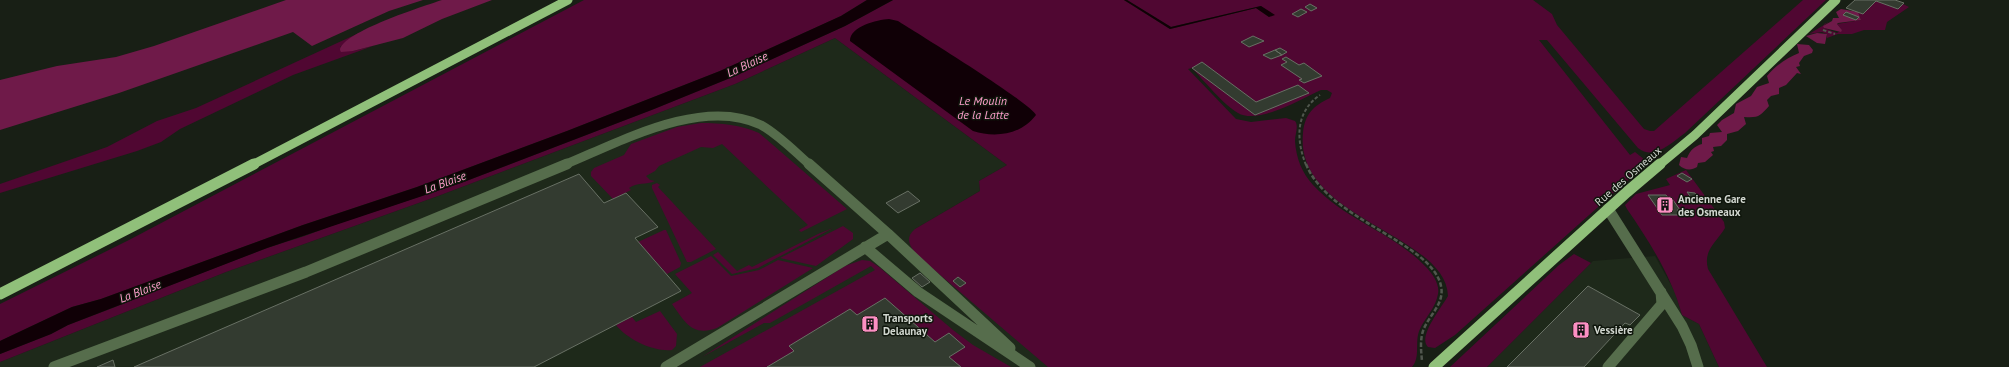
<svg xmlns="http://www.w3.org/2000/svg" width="2009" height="367" font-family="'PT Sans',sans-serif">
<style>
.built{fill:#1e291a}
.green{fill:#500732}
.forest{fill:#6f1a49}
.water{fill:#100006}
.building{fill:#333b30;stroke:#687064}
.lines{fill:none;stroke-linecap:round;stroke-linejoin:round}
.path-far1{stroke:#51574e;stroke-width:2;stroke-dasharray:3.5 2;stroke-linecap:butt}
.path{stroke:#51574e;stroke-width:2.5;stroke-dasharray:4.5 2;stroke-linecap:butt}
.minor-far1{stroke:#566d4c;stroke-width:9}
.minor{stroke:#566d4c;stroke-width:11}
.major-far1{stroke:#90c07a;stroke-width:9}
.major{stroke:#90c07a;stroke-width:11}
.labels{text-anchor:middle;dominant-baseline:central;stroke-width:3;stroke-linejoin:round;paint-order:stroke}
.street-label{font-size:11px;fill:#d2d7d0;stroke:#0f160c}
.poi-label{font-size:11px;font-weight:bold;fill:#d2d7d0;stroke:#0f160c;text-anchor:start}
.water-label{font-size:12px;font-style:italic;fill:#fc9dca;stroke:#0f160c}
</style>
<rect width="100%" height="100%" fill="#181f15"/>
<path class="built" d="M835,38L1007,165L979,181L980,191L915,229L1086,367H0V362L226,272L438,196L735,84Z
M1655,256L1675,292L1682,315L1699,324L1719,367H1487L1593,261Z"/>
<path class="green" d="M584,0H867L841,16L720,71L567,131L417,187L303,225L101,299L72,307L0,341V304L129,240Z
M893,0H1124L1170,29L1256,8L1269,17L1261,6L1171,27L1127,0H1533L1552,14L1557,25L1644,129L1650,131H1654L1803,0H1826L1685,133C1671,143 1654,161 1638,148L1547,40H1539L1630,155L1635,152L1645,160V165L1455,335L1435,348L1428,347C1417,337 1442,307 1448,296C1446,233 1294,219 1303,133C1305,114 1313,106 1330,98L1332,93L1327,90H1321C1301,99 1258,125 1238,113C1224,105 1204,81 1192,68L1188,69L1236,119L1251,122L1286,118L1295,121C1299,126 1295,134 1295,141C1296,158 1302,173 1313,185C1345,220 1394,233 1426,267C1433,274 1440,285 1438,294C1436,307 1425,318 1420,329C1414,341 1421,357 1412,367H1048L918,256C910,247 904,238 915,229L980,191L979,181L1007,165L835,38L735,84L438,196L226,272L0,362V354L51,334L68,325C132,301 195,275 259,251C283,242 308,236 331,226L461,183L654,109L735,76L845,26Z
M1876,1L1898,9L1903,4L1909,7L1887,22L1885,30H1864L1852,34H1838L1827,38V34L1822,32L1809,34L1829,22L1824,24V28L1837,33L1842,30L1837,24L1861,20L1858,12L1863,14Z
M359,33L340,47L353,51L373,46L293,75L180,129L161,142L137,151L0,193V184L107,147L157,121L196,108Z
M701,123C721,123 741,125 759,133L847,209L801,232L799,230L808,225L722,144L713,148L701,147L659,166L655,171L646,176L650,180L655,181C646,185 637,182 629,188L631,190L613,199L591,176V172L594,168L624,155L631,144L677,127Z
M1686,170L1724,222L1725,228C1716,243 1703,250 1708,269L1767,367H1719L1699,324L1682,315C1672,277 1649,241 1627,209L1625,205L1636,194L1670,185L1666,179Z
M657,183L660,185L658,187L716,249L691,262H687L652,188V185Z
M843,226L853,233V239L816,266L780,258Z
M833,228L758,268L732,274L713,255L718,252L737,271L749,265L752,267L818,234Z
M664,230H666L681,263L680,267L667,274L638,242Z
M1574,254L1591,263L1487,367H1450L1559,265Z
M711,256L731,276L759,270L778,260L813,268L717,328C692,337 685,322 672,304L692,293L675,274Z
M862,260L870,261L879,267L953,330L973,345L1011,367H961L949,357L964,347L935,342L885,298L857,315L850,310L790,346L794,351L767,367H700L875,270L871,266L770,323H764L702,357L845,266Z
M660,311L677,334L676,346L672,350C653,352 627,339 616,325L632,317L636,322Z"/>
<path class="forest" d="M286,0H423L389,11L312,46L293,32L119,93L0,130V80L57,66L116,57L154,46Z
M442,0H492L442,19L403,38L353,51L341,52L340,50C342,32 424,6 442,0Z
M1841,9L1858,12L1861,20L1838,23L1837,24L1842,30L1841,32L1824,28L1823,26L1832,21L1833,18H1839L1836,12Z
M1817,33L1827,34L1825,44L1817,43L1806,36Z
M1797,44L1809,45L1813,50L1812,53L1804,56L1799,63L1800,66L1796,67L1801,74L1797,73L1786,85L1779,88V94L1771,96L1767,100L1769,106C1760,116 1759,118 1744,117L1746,124L1738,131L1727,134V140L1721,146L1713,147L1714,151L1711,152L1713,155L1705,162L1698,163L1697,167C1691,171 1684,170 1679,165L1681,157L1687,158C1690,150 1695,146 1702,144V138L1709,136L1710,133L1722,132L1717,125L1722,120L1734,113L1736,104L1751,96L1757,87L1769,83L1767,76C1776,65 1787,58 1799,53Z"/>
<path class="water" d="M867,0H893L845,26L735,76L654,109L461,183L267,248L68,325L51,334L0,354V341L72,307L101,299L303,225L417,187L567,131L720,71L841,16Z
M1124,0H1127L1171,27L1261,6L1275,15L1269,17L1256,8L1170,29Z
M889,19L898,21C917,33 1031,103 1036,115C1021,135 995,138 973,131L850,41C850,26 877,20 889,19Z"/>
<path class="building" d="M1855,0H1895L1904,3L1898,9L1876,1L1863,14L1846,8Z
M1310,4L1317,8L1311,11L1305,7Z
M1301,9L1307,12L1298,17L1292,14Z
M1846,12L1859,17L1856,20L1843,15Z
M1253,36L1264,41L1249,47L1241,42Z
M1280,48L1287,52L1282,55L1275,50Z
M1275,50L1282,55L1271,59L1263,55Z
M1286,57L1299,65L1304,63L1322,76L1304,83L1299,80L1302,79L1281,65L1287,62L1282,59Z
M1202,62L1256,102L1298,85L1309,93L1255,115L1192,68Z
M1682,173L1692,179L1687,182L1677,176Z
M579,174L604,203L626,193L658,227L635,238L681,291L534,367H134Z
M908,191L920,201L898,213L886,203Z
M1687,192L1695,193L1699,199H1692Z
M1648,195H1666L1670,200H1673L1680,210H1677L1681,215H1662Z
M920,273L930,282L922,287L912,278Z
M958,277L966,283L960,287L953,281Z
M1588,286L1640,315L1630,325L1625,323L1584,367H1507Z
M885,298L935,342L949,333L965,347L949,357L961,367H767L794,351L789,346L850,309L857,315Z
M113,360L115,367H97Z"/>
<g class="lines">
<path class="path-far1" d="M1823,30L1835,34
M1306,165C1296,140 1295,112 1320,95"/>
<path class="path" d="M1306,164C1328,220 1432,242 1441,286C1445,304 1428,316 1423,331C1420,340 1421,351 1422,361"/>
<path class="minor-far1" d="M564,165C618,143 702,96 761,125C779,135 795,152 810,165"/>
<path class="minor" d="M1608,209L1682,326L1691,345L1698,367
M888,234L1010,348
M865,247L918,292L1030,367
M54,367L306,272L567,164
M666,367L888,234L809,164
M1608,367L1662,304L1661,292"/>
<path class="major-far1" d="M252,165L568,0
M1659,165L1695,135L1836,0"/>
<path class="major" d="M0,294L254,164
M1434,367L1627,192L1660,164"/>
</g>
<defs>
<symbol id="building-square" viewBox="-11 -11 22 22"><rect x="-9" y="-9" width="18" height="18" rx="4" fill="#fc8fc3" stroke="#0f160c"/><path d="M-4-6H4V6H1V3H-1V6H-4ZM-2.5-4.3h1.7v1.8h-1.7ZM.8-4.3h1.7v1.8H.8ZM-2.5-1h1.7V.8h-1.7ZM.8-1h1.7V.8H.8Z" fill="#111"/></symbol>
</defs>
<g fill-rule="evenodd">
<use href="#building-square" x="1655" y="195" width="20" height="20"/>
<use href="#building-square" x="860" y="314" width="20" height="20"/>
<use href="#building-square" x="1571" y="320" width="20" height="20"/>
</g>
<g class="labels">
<g class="street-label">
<text transform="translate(1628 176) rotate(-41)">Rue des Osmeaux</text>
</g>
<g class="poi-label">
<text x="1678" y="199">Ancienne Gare<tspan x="1678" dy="13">des Osmeaux</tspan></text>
<text x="883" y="318">Transports<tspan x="883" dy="13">Delaunay</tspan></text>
<text x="1594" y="330">Vessière</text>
</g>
<g class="water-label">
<text transform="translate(747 64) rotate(-25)">La Blaise</text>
<text x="983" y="100">Le Moulin<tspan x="983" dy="14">de la Latte</tspan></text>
<text transform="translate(445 182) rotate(-20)">La Blaise</text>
<text transform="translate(140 291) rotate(-21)">La Blaise</text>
</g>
</g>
</svg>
